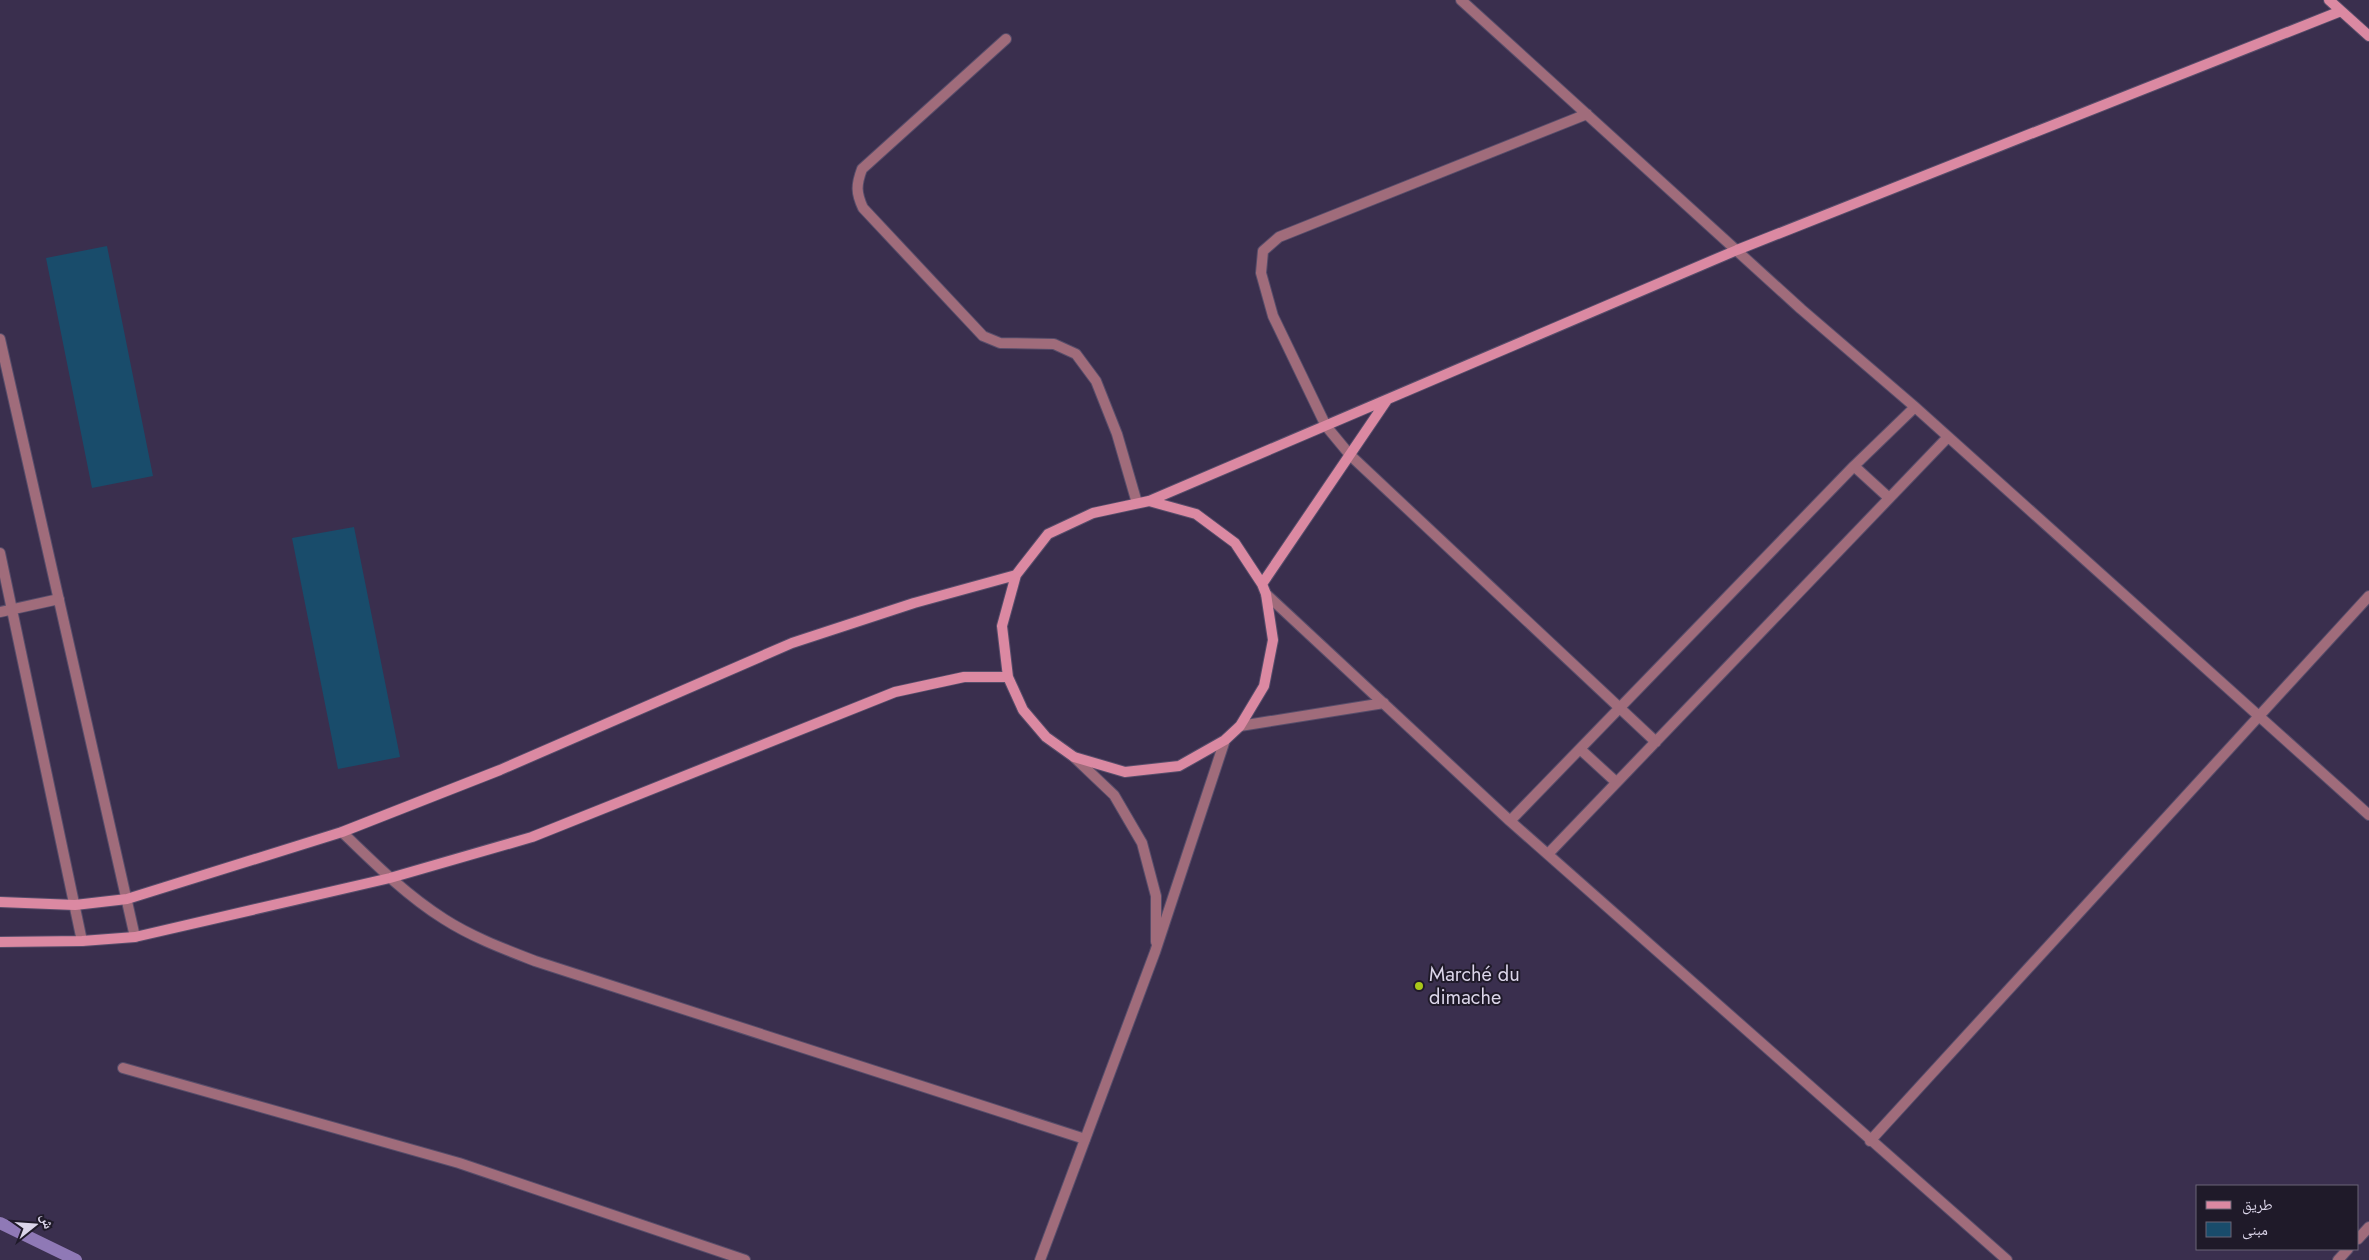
<svg xmlns="http://www.w3.org/2000/svg" width="2369" height="1260" font-family="Jost,'Noto Naskh Arabic',sans-serif">
<style>
.lines{fill:none;stroke-linecap:round;stroke-linejoin:round}
.stream{stroke:#8f79b6;stroke-width:12}
.building{fill:#194c6b}
.service-casing{stroke:#574d6a;stroke-width:12}
.minor-casing{stroke:#574d6a;stroke-width:12}
.tertiary-casing{stroke:#574d6a;stroke-width:12}
.secondary-casing{stroke:#574d6a;stroke-width:12}
.service{stroke:#a06c7b;stroke-width:10}
.minor{stroke:#a06c7b;stroke-width:10}
.tertiary{stroke:#a06c7b;stroke-width:10}
.secondary{stroke:#db89a2;stroke-width:10}
.poi-dot{fill:#a9c719;stroke:#1f1a29;stroke-width:2}
.labels{text-anchor:middle;dominant-baseline:central;stroke-width:4;stroke-linejoin:round;paint-order:stroke}
.poi-label{font-size:20px;fill:#dbd5e9;stroke:#1f1a29;text-anchor:start}
</style>
<rect width="100%" height="100%" fill="#3a2f4e"/>
<g class="lines">
<path class="stream" d="M0,1223L76,1260"/>
</g>
<path class="building" d="M107,246L153,476L92,488L46,258Z
M354,527L400,757L338,769L292,538Z"/>
<g class="lines">
<defs>
<path id="service" d="M1006,39L862,169C856,185 856,193 863,208L983,336L1000,343L1054,344L1076,354L1096,381L1117,434L1137,503"/>
<path id="minor" d="M1461,0L1801,309L1915,407L2369,815
M1587,114L1279,237L1263,251L1261,273L1273,316L1326,426L1350,455L1656,742
M0,339L135,937
M1854,466L1889,498
M0,553L82,941
M1266,594L1510,821L2007,1260
M0,612L59,599
M1240,726L1384,703
M1580,749L1616,782
M1510,821L1854,466L1915,407
M342,832C374,863 406,895 444,919C472,937 504,949 535,961L1085,1139
M1548,854L1947,438
M123,1068L459,1163L745,1260
M1870,1141L2369,596
M2358,1239L2369,1227
M2338,1260L2348,1249"/>
<path id="tertiary" d="M1074,757L1114,795L1142,843L1156,896V942
M1040,1260L1155,952L1225,740"/>
<path id="secondary" d="M2329,0L2369,36
M1149,501L1196,514L1235,543L1262,584L1266,594L1273,640L1264,686L1240,726L1225,740L1179,766L1125,772L1074,757L1046,737L1023,710L1008,677L1002,626L1016,575L1048,534L1093,513L1149,501L1737,250L2341,11
M1262,584L1387,400
M0,902L75,905L127,899L342,832L500,770L792,643L914,603L1016,575
M0,942L82,941L135,937L390,878L532,837L895,692L964,677H1008"/>
</defs>
<use href="#service" class="service-casing"/>
<use href="#minor" class="minor-casing"/>
<use href="#tertiary" class="tertiary-casing"/>
<use href="#secondary" class="secondary-casing"/>
<use href="#service" class="service"/>
<use href="#minor" class="minor"/>
<use href="#tertiary" class="tertiary"/>
<use href="#secondary" class="secondary"/>
</g>
<circle class="poi-dot" cx="1419" cy="986" r="5"/>
<g class="labels">
<g class="poi-label">
<text x="1429" y="974">Marché du<tspan x="1429" dy="23">dimache</tspan></text>
</g>
</g>
<rect x="2196" y="1185" width="162" height="65" fill="#1f1a29" stroke="#6a6576"/>
<rect x="2206" y="1201" width="25" height="8" fill="#db89a2" stroke="#6a6576"/>
<text x="2242" y="1210" font-size="15" fill="#dbd5e9">طريق</text>
<rect x="2206" y="1222" width="25" height="15" fill="#194c6b" stroke="#6a6576"/>
<text x="2242" y="1235" font-size="15" fill="#dbd5e9">مبنى</text>
<g transform="translate(35 1225) rotate(73)" stroke="#1f1a29" stroke-width="4" paint-order="stroke">
<path d="M0-4L9 19L0 12L-9 19Z" fill="#dbd5e9"/>
<text y="-8" font-size="14" font-weight="bold" text-anchor="middle" fill="#dbd5e9">ش</text>
</g>
</svg>
